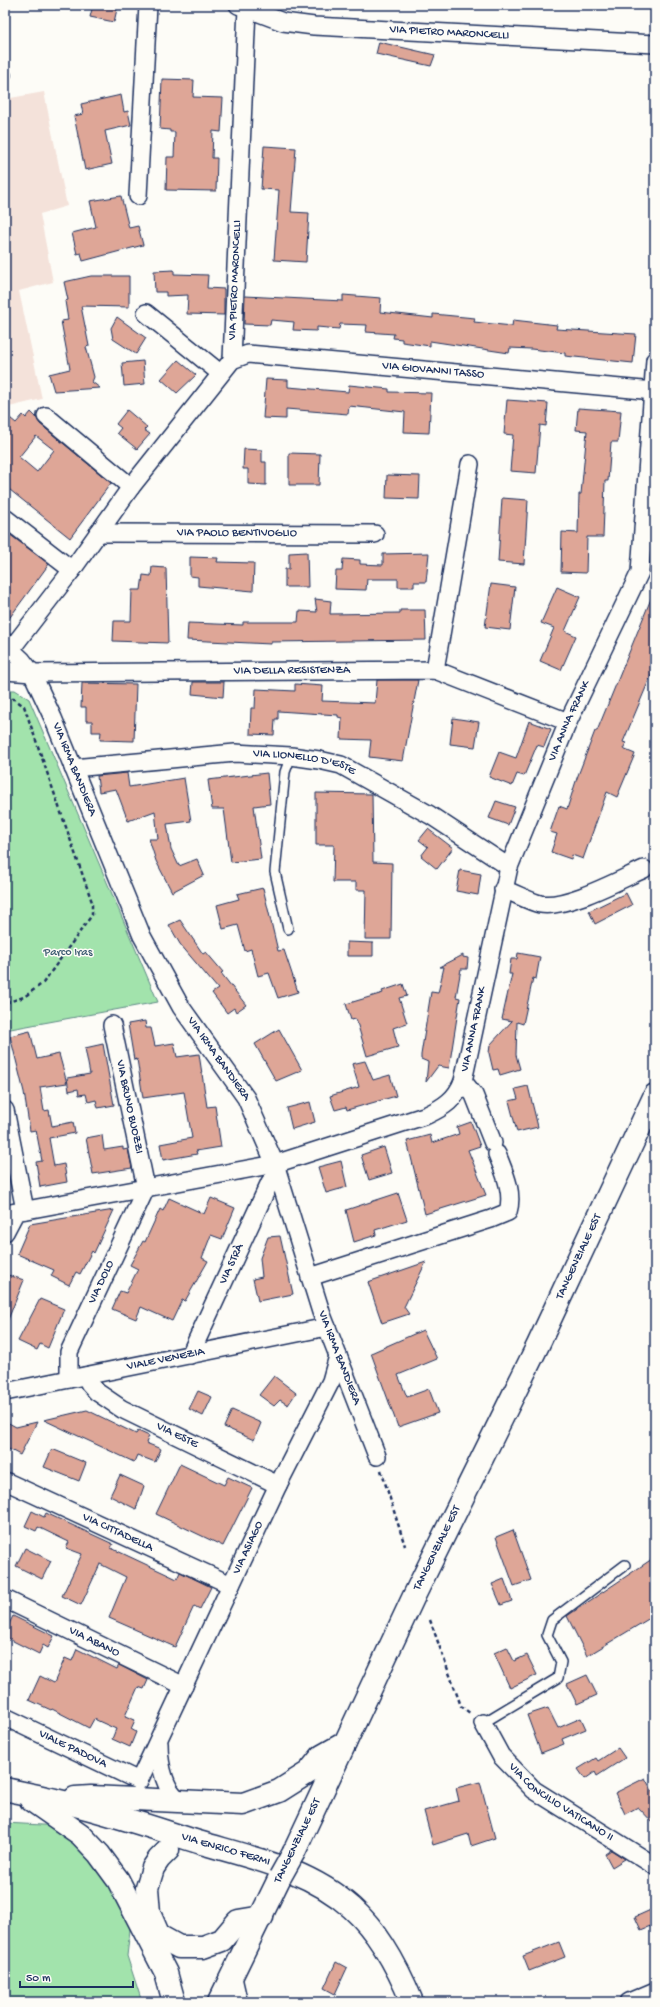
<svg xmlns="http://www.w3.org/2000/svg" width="660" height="2007" font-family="'Gochi Hand',sans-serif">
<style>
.built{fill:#f4e2da}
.green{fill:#a2e3ac;stroke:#5e8985}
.building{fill:#dea697;stroke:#1b2f5e;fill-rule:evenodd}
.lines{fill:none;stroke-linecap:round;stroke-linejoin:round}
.service-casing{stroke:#1b2f5e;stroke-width:12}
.minor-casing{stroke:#1b2f5e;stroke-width:20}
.tertiary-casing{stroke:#1b2f5e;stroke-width:25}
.primary-casing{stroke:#1b2f5e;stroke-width:25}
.path{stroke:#1b2f5e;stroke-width:2.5;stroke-dasharray:4 3;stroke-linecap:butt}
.service{stroke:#fdfcf7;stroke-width:9}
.minor{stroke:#fdfcf7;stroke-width:17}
.tertiary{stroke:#fdfcf7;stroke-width:22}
.primary{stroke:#fdfcf7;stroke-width:22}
.primary-bridge-casing{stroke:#1b2f5e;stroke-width:25;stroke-linecap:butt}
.primary-bridge{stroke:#fdfcf7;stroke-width:22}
.labels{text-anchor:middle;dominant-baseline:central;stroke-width:3;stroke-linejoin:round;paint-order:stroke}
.street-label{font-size:12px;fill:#1b2f5e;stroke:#fdfcf7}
.park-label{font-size:12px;fill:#3d5c72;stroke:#fdfcf7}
</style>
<rect width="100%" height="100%" fill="#fdfcf7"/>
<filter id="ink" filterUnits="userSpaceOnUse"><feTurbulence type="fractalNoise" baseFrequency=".025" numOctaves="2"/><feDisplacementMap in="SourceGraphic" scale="8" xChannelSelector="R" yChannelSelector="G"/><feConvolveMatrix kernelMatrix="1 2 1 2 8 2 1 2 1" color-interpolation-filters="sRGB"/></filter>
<g filter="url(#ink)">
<path class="built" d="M44,92L67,206L40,214L53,282L19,291L42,399L5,408V99Z"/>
<path class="green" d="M5,690H15L29,699L158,1002L5,1030Z
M5,1823L60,1826L101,1871L131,1921L127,1956L142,2002H5Z"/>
<path class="building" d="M93,5H118L114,22L90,17Z
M379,42L435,55L431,66L376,54Z
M162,79L194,80L193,97L223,98L221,132L213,131L212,158H217L216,191L166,190L167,157H174L175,132H170V130L160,129Z
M121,95L124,112L128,111L131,125L105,131L112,164L85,170L74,116L83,114L81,104Z
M264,146L296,148L291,212L309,213L306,262L274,260L279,190L261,189Z
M121,196L129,228L138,226L143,245L83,261L81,253L77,254L72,233L96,227L90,201Z
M174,270V274L208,275L207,288L224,289V315L187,314L188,295L166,296V292H155L154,271Z
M91,276H129V307L81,306L89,346L86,347L94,377L92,382L100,388L54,391L49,374L70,369L61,321L68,320L65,301L68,300L64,282Z
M343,295L381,298L380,312L433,318V314L475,318L474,322L512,326L513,320L557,325L556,329L636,334L633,363L565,356V353L531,349L510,348L509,353L430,341V346L402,342V339L393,338L394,334L366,332L367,325L340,324L339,329L317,327V331L293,330L294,322L271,320L270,325L244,324L245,296L343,301Z
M117,317L146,338L136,354L113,339L111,328Z
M178,360L196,375L177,393L161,379Z
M143,361L145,384L124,386L122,363Z
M266,379L288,380V387L348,392L349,385L389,389V392L431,393L429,433L404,432L405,412L349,406L348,414L286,409V419L263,418Z
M507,400L548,403L546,426L540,425L536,473L510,471L513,435L504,434Z
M578,408L621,411L618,442H611L608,481H605L603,537H587L586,573L561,572L562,532L578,533L579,494H581L587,431L576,430Z
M127,410L147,427L144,430L150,434L137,449L117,433L121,428L116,424Z
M31,412L36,417L40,424L111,483L70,538L5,486V414L16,423L23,415L26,418ZM36,436L54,450L37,472L19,457Z
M244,449L262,450V462H266V485L248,484V469H243Z
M289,453L320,454L319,485H289Z
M387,475L420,476L419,499L386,498Z
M502,498L528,500L524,564L498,562Z
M5,531L49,564L5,624Z
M307,552L308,587H285V569H289V553Z
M429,553L426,582H414V587H398V579H367L366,590L335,589L336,571H342L343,559L360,560V564L383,565V554Z
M190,557L218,558L217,562L254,563L253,591L198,586V577L190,576Z
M152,567L166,568L168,643L113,641L114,621H131L132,590H141L143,575L151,576Z
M491,584L515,587L510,630L485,627Z
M557,587L580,597L565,631L576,636L561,670L540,661L554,628L541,623Z
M655,589V666L623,742L626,743L623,749L635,754L617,797L607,792L583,859L572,855L571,859L551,852L557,834L550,832L559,806L567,809L577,778L595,731H597Z
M315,599L331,601L330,614L400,613V610H425L426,640L271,642V644L187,640L188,623L243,625V622H298L299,611L317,612Z
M377,680H418L403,761L369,757L371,740L341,739L342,718L338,717V715L278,711V719H275L274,735L250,734L251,708H255L256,689L295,691V684L323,686L322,701L375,703Z
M193,682H224L223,697L192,694Z
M82,683L136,684L134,741L100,740L101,732H92V721H86V707H81Z
M453,718L479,722L475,747L450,744Z
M529,721L551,729L544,747L537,745L524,776L517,774L512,786L489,777L499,752L516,758Z
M127,773L129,787L184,778L191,821L167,824L171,849L179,866L197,859L204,875L172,892L156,861L149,839H158L155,811L128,821L116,789L99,792L97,776Z
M267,773L270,804L254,806L261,859L231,862L224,809H212L208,780Z
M316,793L372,794L373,862L392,863L391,939H365L366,890H356V882H333L334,845H316Z
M496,801L515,807L508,825L489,818Z
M428,829L453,848L437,869L421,856L428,847L419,840Z
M460,870L481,874L478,895L456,891Z
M263,888L278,951L284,950L298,992L278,998L269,973L258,976L251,949L245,951L238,925L223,929L217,905L239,899L237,894Z
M626,893L632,905L595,924L589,911Z
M180,920L203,954L206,952L223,972L221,973L246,1005L236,1012L234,1008L227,1013L212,993L218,989L180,944L169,925Z
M347,942L373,943V956H347Z
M518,953L540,957L536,979L533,978L523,1024L517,1022L516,1055L520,1069L500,1075L498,1069L493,1070L489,1053L490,1045L512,1021L502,1019L512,974H509L511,959H517Z
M463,955V957L468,958L467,969H461L456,997L460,998L449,1068L438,1066L426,1082L428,1062L421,1059V1055L431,992L438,993L444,967H440Z
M403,984L407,996L399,998L407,1023L393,1028L398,1047L367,1056L356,1019L351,1020L346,1004L383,993L382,991Z
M145,1021L146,1028H151L155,1046L174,1043L177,1057L199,1054L207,1107L215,1106L221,1147L196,1151L197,1154L163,1160L160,1144L192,1138L184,1092L143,1098L137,1059L134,1060L128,1024Z
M279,1029L302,1070L276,1081L255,1044Z
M30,1031L37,1059L59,1054L67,1083L40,1087L44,1111L49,1110L52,1126L73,1122L75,1133L49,1138L54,1166L64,1164L67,1182L40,1187L36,1162L42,1161L36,1130L30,1131L24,1092L10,1036Z
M103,1044L114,1105L98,1108L96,1100L88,1102L86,1094L79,1095L78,1089L69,1091L67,1078L90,1074L85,1048Z
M365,1061L373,1080L390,1075L396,1096L347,1110L346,1107L335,1110L330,1096L359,1087L352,1064Z
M528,1086L538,1127L517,1132L509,1101L518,1099L515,1089Z
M310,1102L315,1122L292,1129L287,1108Z
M471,1122L480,1146L468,1150L486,1195L425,1214L407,1141L430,1135L432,1143L459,1134L457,1127Z
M102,1135L104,1150L123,1147V1150L128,1149L132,1168L93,1174L86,1138Z
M384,1147L392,1173L369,1180L361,1155Z
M341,1161L347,1187L326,1193L318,1167Z
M398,1193L407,1220L375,1230L376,1235L354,1242L346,1210Z
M169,1198L204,1214L211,1198L235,1208L222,1239L211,1235L202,1258L208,1261L185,1301L182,1300L172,1321L141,1307L136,1319L112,1309L120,1291L126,1293L138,1269L130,1265L143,1241L145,1242L160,1209L163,1211Z
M114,1210L94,1253L92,1251L80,1274L76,1272L69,1285L51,1276L54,1270L17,1254L30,1224Z
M280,1236L293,1294L258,1301L253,1279L262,1277L260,1258L268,1237Z
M426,1262L404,1307L409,1314L382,1323L368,1282Z
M8,1275L24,1280L5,1327V1281Z
M40,1299L64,1309L48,1348L40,1344L37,1350L18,1341Z
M423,1330L437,1359L398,1375L407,1397L429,1389L438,1413L398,1427L371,1353Z
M274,1376L296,1393L288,1405L280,1400L274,1406L259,1395Z
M198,1391L212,1397L203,1416L189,1409Z
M87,1410L136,1434L138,1431L149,1436L146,1443L161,1449L155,1462L137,1455L134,1462L44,1420Z
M232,1410L261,1423L254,1440L224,1427Z
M5,1421L16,1427L37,1422L20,1455L5,1447Z
M52,1449L86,1463L79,1481L44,1467Z
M180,1464L224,1485L228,1477L252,1488L223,1546L156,1514Z
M120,1475L144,1486L136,1509L110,1496Z
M32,1511L44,1517L46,1513L113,1544L111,1548L177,1579L180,1572L211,1587L200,1609L194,1606L175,1647L109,1618L126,1577L100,1564L81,1605L62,1596L82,1554L66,1548L69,1542L38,1527L36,1531L25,1526Z
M513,1530L531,1580L514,1586L496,1537Z
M25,1548L51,1561L42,1579L16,1566Z
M655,1557V1615L587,1656L567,1616Z
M504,1579L512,1601L501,1605L492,1584Z
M13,1616L54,1636L48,1648L43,1645L39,1654L5,1637V1632Z
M507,1647L514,1661L527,1655L537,1675L510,1688L494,1653Z
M77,1649L117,1669L119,1665L148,1680L144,1689L138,1687L125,1716L135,1720L131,1729L136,1732L130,1747L112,1739L116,1729L94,1719L89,1728L52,1709L51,1710L29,1700L40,1676L54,1683L65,1658L72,1661Z
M587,1675L597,1695L577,1704L567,1684Z
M548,1708L558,1728L581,1718L586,1729L562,1739L564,1744L541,1753L527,1715Z
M618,1748L625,1758L597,1776L595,1772L585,1779L578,1769L596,1758L598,1761Z
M645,1778L655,1796V1825L638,1807L625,1814L615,1793Z
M480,1782L495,1838L471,1846L468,1834L433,1845L424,1811L459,1801L456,1788Z
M611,1850L625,1859L612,1867L605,1854Z
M655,1908V1924L641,1930L635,1917Z
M559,1942L565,1957L529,1971L523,1956Z
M336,1962L347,1968L335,1994L324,1988Z"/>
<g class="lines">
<defs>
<path id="service" d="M5,74L6,75
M288,929L275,872L285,772L291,756
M483,1723L558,1678L561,1662L547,1635L552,1620L625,1565"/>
<g id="minor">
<path id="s1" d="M238,5L283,22L314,26L655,44"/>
<path d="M138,196L148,5"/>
<path d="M146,313L220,373"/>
<path id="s2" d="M232,360L247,8"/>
<path d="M46,416L131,487"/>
<path d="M5,518L72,570"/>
<path id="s3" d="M98,533L375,534"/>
<path id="s4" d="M5,644L22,660L32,673L53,718L142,936L181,1007L246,1098L275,1164L321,1312L377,1456"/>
<path id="s5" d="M5,657L72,570L131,487L232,360L248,354L654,391"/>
<path d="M435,670L470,464"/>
<path id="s6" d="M5,671L32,673L435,670L568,722"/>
<path id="s7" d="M73,768L235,753L291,756L319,760L341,765L430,815L509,867"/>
<path d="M503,889C515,893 528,901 540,904C566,909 619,880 644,869"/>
<path d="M463,1081L474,1095L493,1143"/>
<path d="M5,1110L25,1210"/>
<path id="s8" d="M5,1214L275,1164L427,1115C444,1107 456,1099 463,1081L509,867L568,722L640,572L655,360"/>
<path d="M5,1232L15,1213"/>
<path d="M310,1277L491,1219L508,1212C514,1192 504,1172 497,1154"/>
<path id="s9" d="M190,1355L270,1182L278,1176"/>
<path id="s10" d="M86,1376L89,1383L97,1392L122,1409L278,1485"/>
<path id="s11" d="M69,1379V1352L146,1188L112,1025"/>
<path id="s12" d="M5,1392L327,1327"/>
<path id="s13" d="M5,1481L231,1585"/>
<path id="s14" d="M5,1599L184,1686"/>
<path id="s15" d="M5,1717L139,1781L278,1485L331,1381L338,1356"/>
<path id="s16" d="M483,1723L501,1756L534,1790L655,1866"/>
<path d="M159,1743C159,1761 164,1800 188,1802"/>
<path d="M629,2002L655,1991"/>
</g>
<g id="tertiary">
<path id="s17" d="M5,1789C22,1793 39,1796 55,1800C104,1811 151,1827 198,1842C252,1858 309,1869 352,1908C380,1933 398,1968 412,2002"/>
<path d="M75,1798L91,1797L243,1804L279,1791L309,1772L322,1756L345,1743"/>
<path d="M31,1800L80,1834L99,1854L118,1880L166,1973L174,2002"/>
<path d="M168,1850L159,1859L153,1868L147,1888L149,1913L159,1936L179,1947H203L222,1940L238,1921L262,1917"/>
<path d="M231,1980L236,2002"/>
</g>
<g id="primary">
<path id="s18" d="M294,1852L414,1596L538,1345L655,1095"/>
<path d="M219,2002L280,1877"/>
</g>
</defs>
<use href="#service" class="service-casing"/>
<use href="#minor" class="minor-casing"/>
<use href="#tertiary" class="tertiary-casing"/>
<use href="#primary" class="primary-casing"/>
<path class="path" d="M5,699H14L24,706L92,902V915L43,983L24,997L5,1003
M381,1470L405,1546
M430,1620L461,1706L471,1714"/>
<use href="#service" class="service"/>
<use href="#minor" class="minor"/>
<use href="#tertiary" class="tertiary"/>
<use href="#primary" class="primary"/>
<defs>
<path id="primary-bridge" d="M280,1877L294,1852"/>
</defs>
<use href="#primary-bridge" class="primary-bridge-casing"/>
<use href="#primary-bridge" class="primary-bridge"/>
</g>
</g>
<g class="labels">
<g class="street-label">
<text stroke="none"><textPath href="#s1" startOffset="215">VIA PIETRO MARONCELLI</textPath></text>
<text stroke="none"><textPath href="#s2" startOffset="80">VIA PIETRO MARONCELLI</textPath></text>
<text stroke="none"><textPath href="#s5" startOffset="577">VIA GIOVANNI TASSO</textPath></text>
<text stroke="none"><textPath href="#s3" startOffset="139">VIA PAOLO BENTIVOGLIO</textPath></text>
<text stroke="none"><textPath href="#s6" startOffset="287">VIA DELLA RESISTENZA</textPath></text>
<text stroke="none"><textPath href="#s8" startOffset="862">VIA ANNA FRANK</textPath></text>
<text stroke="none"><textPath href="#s7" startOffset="233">VIA LIONELLO D'ESTE</textPath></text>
<text stroke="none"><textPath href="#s4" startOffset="145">VIA IRMA BANDIERA</textPath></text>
<text stroke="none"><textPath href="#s8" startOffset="538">VIA ANNA FRANK</textPath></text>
<text stroke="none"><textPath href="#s4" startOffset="470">VIA IRMA BANDIERA</textPath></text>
<text transform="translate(129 1107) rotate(78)">VIA BRUNO BUOZZI</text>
<text stroke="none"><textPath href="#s18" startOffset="660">TANGENZIALE EST</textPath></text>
<text stroke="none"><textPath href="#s9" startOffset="100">VIA STRÀ</textPath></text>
<text stroke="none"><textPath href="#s11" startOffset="104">VIA DOLO</textPath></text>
<text stroke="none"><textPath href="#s4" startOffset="794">VIA IRMA BANDIERA</textPath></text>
<text stroke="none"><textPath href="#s12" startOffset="164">VIALE VENEZIA</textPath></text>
<text stroke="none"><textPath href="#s10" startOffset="111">VIA ESTE</textPath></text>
<text stroke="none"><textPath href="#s13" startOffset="124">VIA CITTADELLA</textPath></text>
<text stroke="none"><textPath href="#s15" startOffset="406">VIA ASIAGO</textPath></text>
<text stroke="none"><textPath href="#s18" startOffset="336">TANGENZIALE EST</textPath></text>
<text stroke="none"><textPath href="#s14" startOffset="99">VIA ABANO</textPath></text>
<text stroke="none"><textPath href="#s15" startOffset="75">VIALE PADOVA</textPath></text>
<text stroke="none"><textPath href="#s16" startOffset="114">VIA CONCILIO VATICANO II</textPath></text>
<text transform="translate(298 1841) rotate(-64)">TANGENZIALE EST</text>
<text stroke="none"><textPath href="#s17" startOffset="229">VIA ENRICO FERMI</textPath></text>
</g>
<g class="park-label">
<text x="68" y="953">Parco Iras</text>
</g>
</g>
<rect width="660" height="2007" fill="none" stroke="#fdfcf7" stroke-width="20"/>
<rect x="10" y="10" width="640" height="1987" fill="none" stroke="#1b2f5e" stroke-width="1.5" filter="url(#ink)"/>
<path d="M20 1981v6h113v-6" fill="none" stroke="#1b2f5e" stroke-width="2"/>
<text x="26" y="1981" font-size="12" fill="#1b2f5e" stroke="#fdfcf7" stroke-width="3" paint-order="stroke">50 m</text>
</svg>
